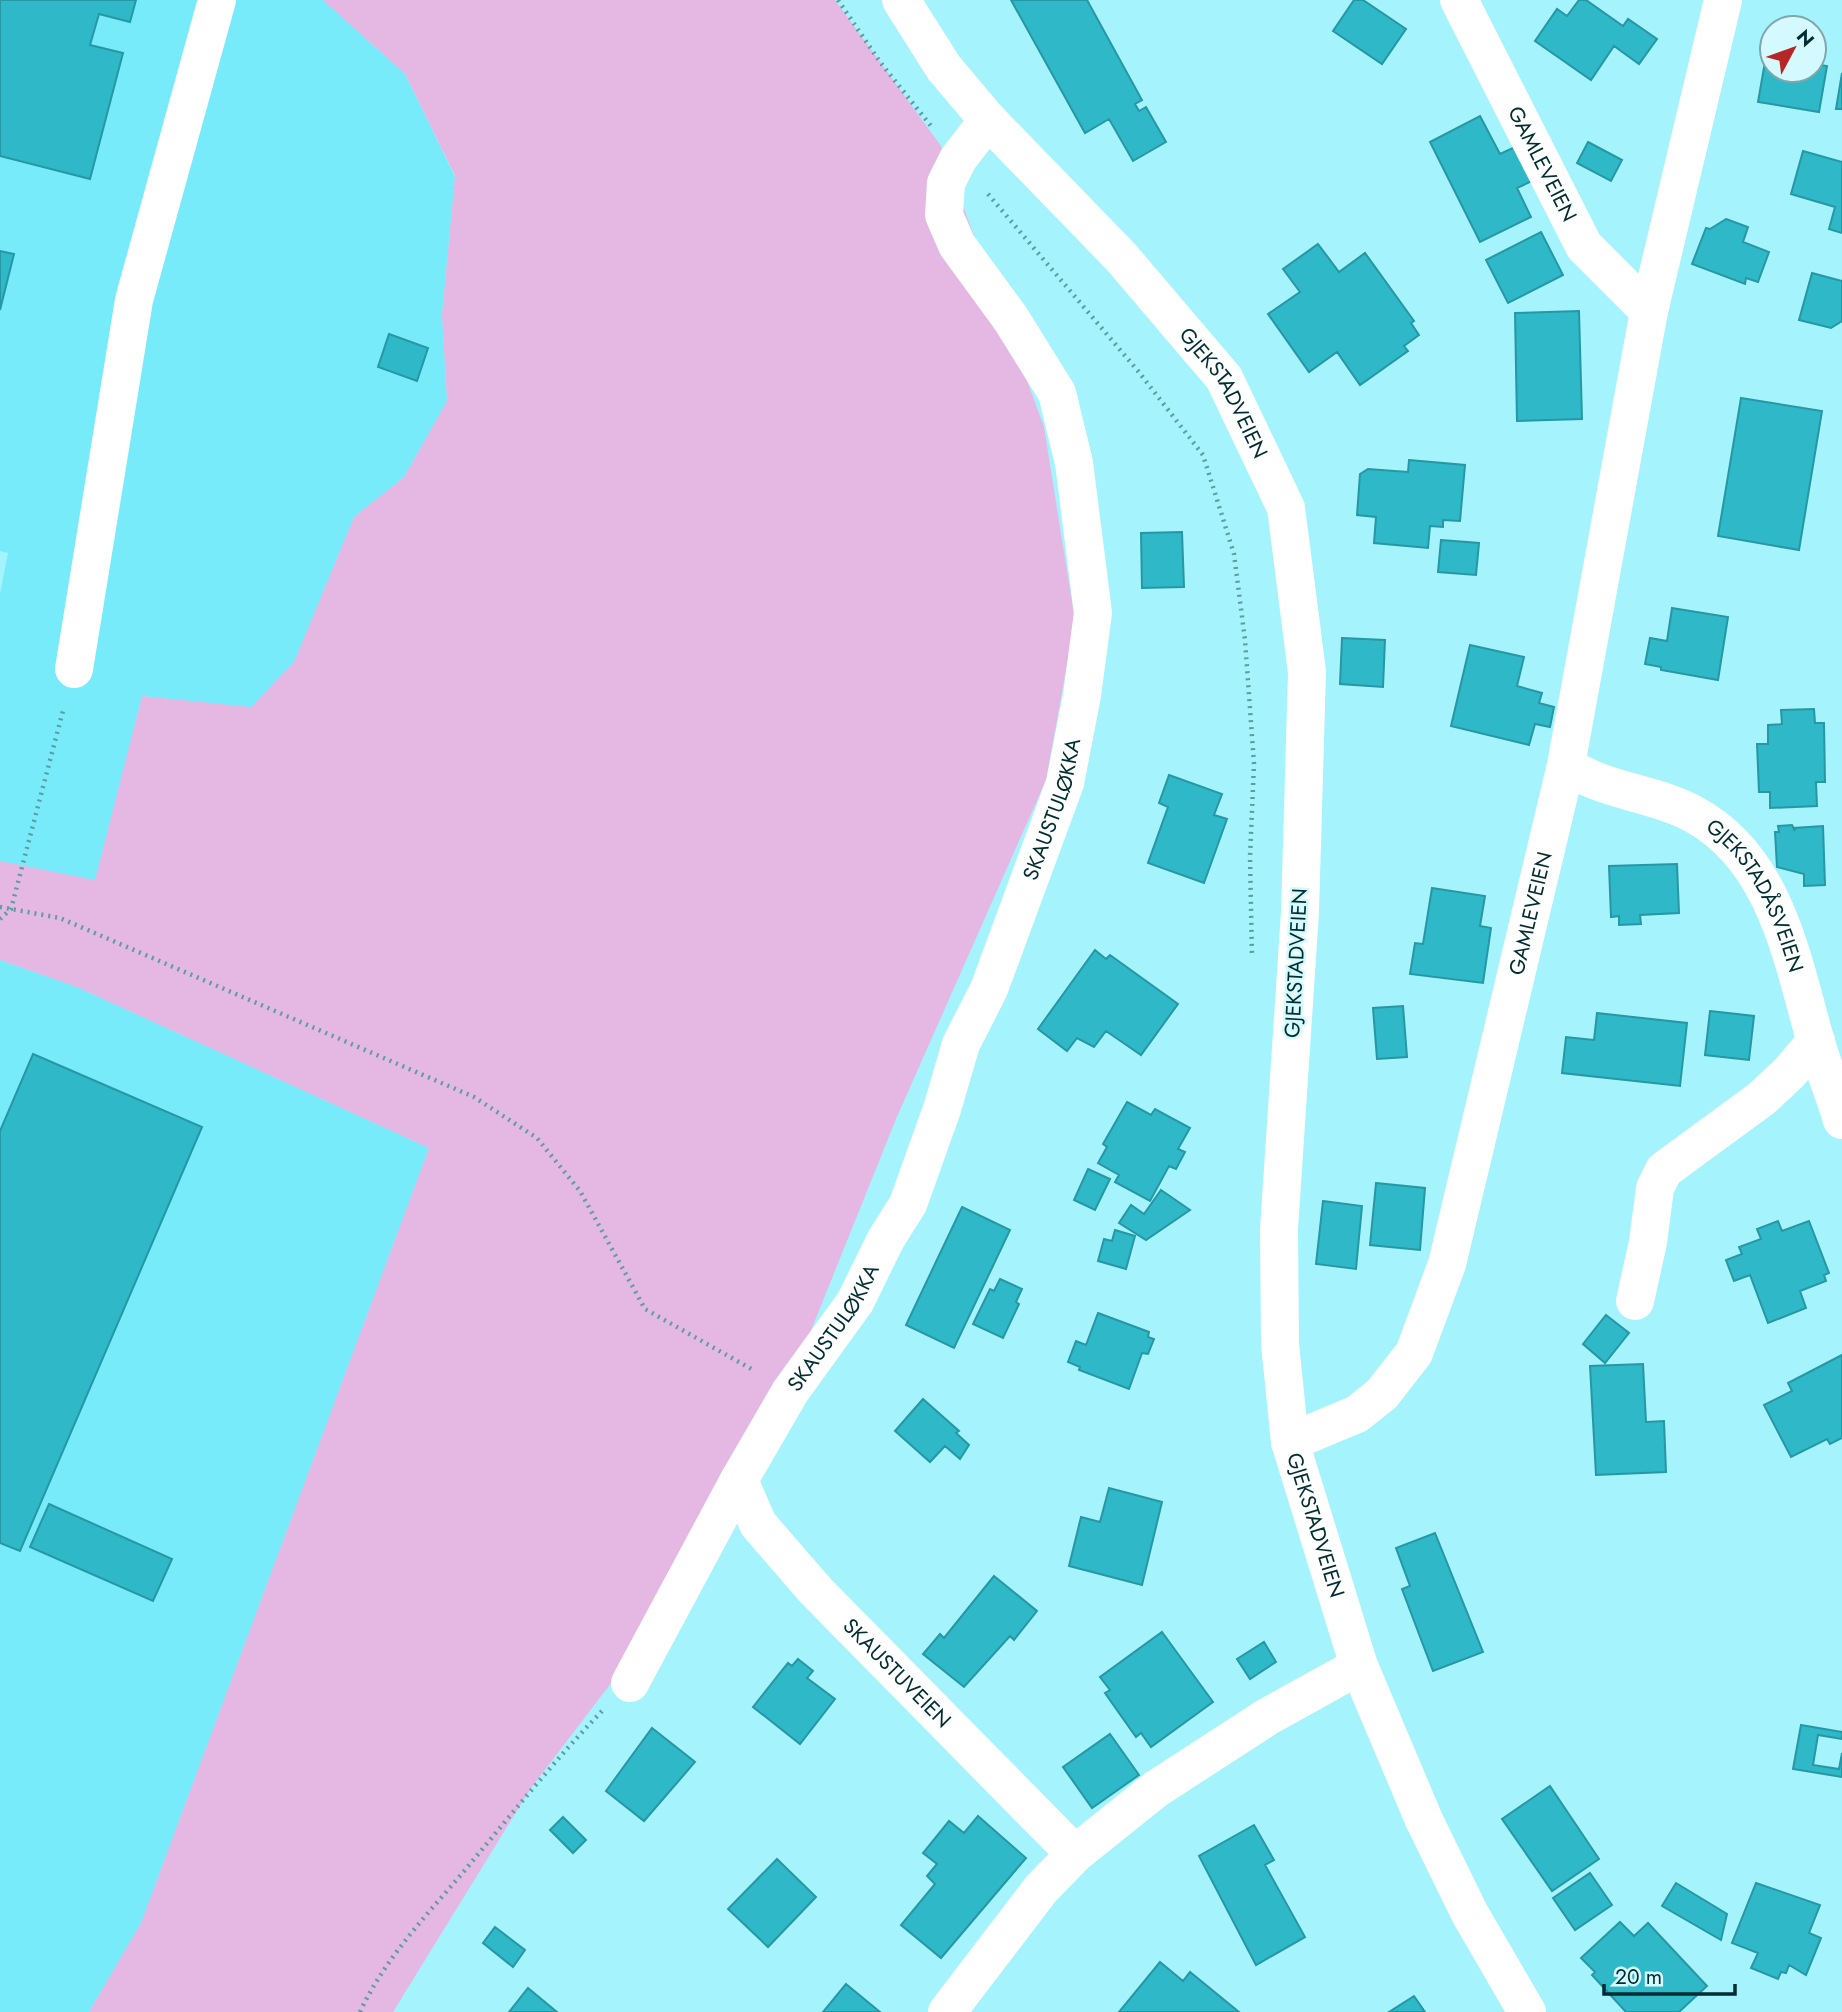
<svg xmlns="http://www.w3.org/2000/svg" width="1842" height="2012" font-family="Jost,sans-serif">
<style>
.built{fill:#77ebfa}
.green{fill:#e4b8e3}
.building{fill:#2fb8c8;stroke:#2697a4;stroke-width:2}
.lines{fill:none;stroke-linecap:round;stroke-linejoin:round}
.path{stroke:#5c9ca3;stroke-width:4.5;stroke-dasharray:2 5;stroke-linecap:butt}
.minor{stroke:#fff;stroke-width:38}
.labels{text-anchor:middle;dominant-baseline:central;stroke-width:5;stroke-linejoin:round;paint-order:stroke}
.street-label{font-size:21px;fill:#002d32;stroke:#d4f9fe}
</style>
<rect width="100%" height="100%" fill="#a5f3fd"/>
<path class="built" d="M0,0H323L405,74L455,177L442,315L447,401L404,477L354,517L294,662L251,708L142,696L95,881L0,861V594L8,553L0,551Z
M0,960L77,987L429,1148L141,1923L89,2012H0Z"/>
<path class="green" d="M323,0H835L941,146L1044,427L1075,621L1046,780L896,1119L734,1522L531,1788L393,2012H89L141,1923L429,1148L77,987L0,960V861L95,880L142,696L251,707L294,662L354,517L404,477L447,401L442,315L455,176L405,74Z"/>
<path class="building" d="M0,0H136L130,22L99,14L90,45L123,53L90,179L0,156Z
M1011,0H1087L1142,100L1135,104L1139,111L1146,107L1166,142L1133,161L1109,119L1085,133Z
M1354,0H1363L1406,29L1382,64L1333,31Z
M1579,0H1586L1623,26L1628,19L1657,39L1639,64L1614,46L1591,80L1535,41L1557,9L1567,16Z
M1766,56L1772,57V70H1814V64L1827,66L1819,112L1758,102Z
M1842,73V109H1836Z
M1480,116L1500,154L1515,147L1532,181L1517,188L1531,217L1480,242L1430,142Z
M1588,142L1622,160L1611,181L1577,163Z
M1803,151L1842,162V233L1829,229L1835,207L1791,194Z
M1726,219L1748,227L1743,242L1769,252L1758,282L1746,278L1745,284L1692,264L1706,228L1710,229Z
M1541,232L1563,275L1508,303L1486,260Z
M1318,244L1339,272L1365,253L1414,321L1411,323L1419,335L1404,346L1408,351L1360,385L1337,352L1309,372L1268,314L1300,292L1283,269Z
M0,251L14,254L0,310Z
M1812,273L1842,281V321L1831,328L1799,320Z
M1579,311L1582,419L1517,421L1515,313Z
M389,334L428,348L417,381L378,367Z
M1741,398L1822,411L1799,550L1718,536Z
M1409,460L1465,465L1460,521L1443,520V527L1430,526L1428,548L1374,543L1376,517L1357,515L1360,474L1368,469L1408,472Z
M1182,532L1184,587L1142,588L1141,533Z
M1441,540L1479,543L1476,575L1438,572Z
M1672,608L1728,617L1718,680L1661,670V667L1645,664L1650,638L1667,641Z
M1342,638L1385,640L1383,687L1340,684Z
M1470,645L1524,657L1517,686L1542,693L1539,703L1554,707L1550,727L1535,724L1529,745L1451,726Z
M1814,709L1815,723H1824L1825,782H1816L1817,806L1770,808V792H1759L1757,744H1768V725L1782,724L1781,710Z
M1169,775L1222,794L1214,815L1227,819L1204,883L1148,863L1168,807L1159,803Z
M1792,825L1795,831L1794,828L1823,826L1825,885L1804,886V874L1777,867L1775,832H1779L1778,826Z
M1677,864L1679,913L1640,915L1641,924L1619,925V916L1611,917L1609,866Z
M1432,888L1485,896L1480,926L1491,928L1483,983L1410,974L1415,943L1423,944Z
M1095,950L1106,959L1110,955L1178,1004L1141,1055L1106,1031L1094,1047L1077,1038L1067,1051L1038,1029Z
M1403,1006L1407,1057L1377,1059L1373,1008Z
M1710,1011L1754,1016L1749,1060L1705,1055Z
M1597,1013L1687,1023L1680,1086L1562,1073L1566,1037L1594,1040Z
M33,1054L202,1127L20,1551L0,1543V1131Z
M1127,1102L1151,1115L1155,1109L1190,1128L1178,1149L1185,1152L1176,1169L1169,1166L1150,1201L1115,1182L1119,1175L1098,1163L1107,1147L1103,1144Z
M1088,1169L1110,1179L1095,1210L1074,1200Z
M1376,1183L1425,1188L1420,1250L1370,1245Z
M1161,1190L1190,1210L1146,1240L1119,1223L1131,1205L1144,1214Z
M1323,1201L1362,1206L1356,1269L1316,1264Z
M962,1207L1010,1230L954,1348L906,1325Z
M1778,1221L1782,1231L1809,1221L1829,1273L1824,1275L1826,1281L1800,1291L1806,1308L1768,1323L1750,1275L1734,1281L1726,1260L1742,1254L1739,1247L1761,1239L1757,1229Z
M1115,1230L1135,1236L1126,1269L1098,1261L1104,1239L1112,1241Z
M1000,1279L1022,1289L1016,1302L1019,1304L1003,1338L973,1324L990,1289L994,1291Z
M1098,1313L1149,1332L1148,1337L1154,1339L1148,1354L1142,1353L1129,1389L1079,1370L1080,1367L1068,1362L1076,1341L1086,1345Z
M1606,1315L1629,1333L1605,1363L1583,1344Z
M1842,1355V1438L1830,1444L1827,1439L1791,1457L1764,1405L1792,1391L1788,1383Z
M1643,1364L1646,1422L1664,1421L1666,1472L1596,1475L1590,1366Z
M923,1399L959,1431L956,1433L969,1445L960,1459L945,1446L930,1462L895,1431Z
M1109,1488L1162,1502L1142,1585L1069,1566L1081,1517L1100,1522Z
M49,1504L172,1559L153,1601L30,1547Z
M1435,1533L1483,1652L1433,1671L1402,1589L1410,1586L1396,1548Z
M994,1576L1037,1611L1014,1640L1010,1636L964,1687L923,1654L940,1634L944,1638Z
M1162,1632L1213,1702L1151,1747L1141,1733L1136,1737L1105,1693L1110,1690L1100,1677Z
M1264,1642L1276,1662L1250,1679L1237,1659Z
M798,1659L813,1671L807,1678L835,1699L800,1744L753,1707L788,1663L792,1666Z
M1801,1725L1842,1732V1739L1818,1735L1813,1765L1839,1769L1842,1753V1777L1793,1769Z
M652,1728L695,1762L644,1821L606,1791Z
M1110,1734L1139,1775L1092,1808L1063,1767Z
M1550,1786L1599,1859L1552,1891L1502,1819Z
M978,1816L1026,1858L941,1958L901,1925L935,1884L927,1876L937,1864L923,1853L949,1821L964,1833Z
M563,1817L586,1840L573,1853L550,1830Z
M1254,1825L1274,1860L1265,1865L1305,1937L1256,1965L1199,1856Z
M777,1859L816,1897L768,1947L728,1909Z
M1590,1873L1612,1905L1575,1930L1553,1898Z
M1676,1883L1727,1914L1721,1940L1662,1906Z
M1756,1883L1820,1905L1809,1933L1821,1938L1806,1975L1789,1965L1786,1973L1781,1972L1778,1979L1751,1968L1758,1953L1732,1943Z
M1620,1922L1634,1936L1648,1923L1707,1986L1679,2012H1626L1592,1975L1595,1972L1581,1958Z
M495,1927L525,1950L513,1967L483,1943Z
M1160,1962L1183,1981L1190,1972L1239,2012H1119Z
M846,1984L880,2012H823Z
M528,1988L557,2012H509Z
M1414,1996L1425,2012H1389Z"/>
<g class="lines">
<path class="path" d="M838,0L880,62L931,126
M988,194L1138,371L1203,455L1234,554L1245,640L1254,764L1250,857L1252,957
M0,907L60,918L474,1097L537,1138L580,1191L645,1309L755,1371
M0,919L11,909L64,707
M360,2012C385,1958 427,1915 465,1870C510,1816 554,1761 602,1711"/>
<g class="minor">
<path id="s1" d="M901,0L944,68L988,120L1121,257L1224,378L1286,508L1307,672L1300,912L1279,1229L1280,1344L1290,1442L1359,1666L1424,1820L1470,1914L1527,2012"/>
<path id="s2" d="M1459,0L1584,246L1649,311"/>
<path d="M74,669L134,300L217,0"/>
<path id="s3" d="M1566,765C1604,792 1654,792 1695,815C1775,859 1792,958 1815,1039C1823,1067 1834,1093 1842,1120"/>
<path d="M1635,1301L1648,1242L1655,1188L1664,1170L1761,1099L1789,1073L1816,1041"/>
<path id="s4" d="M1290,1442L1357,1414L1382,1394L1414,1353L1447,1264L1566,765L1649,311L1723,0"/>
<path id="s5" d="M739,1480L758,1524L816,1591L1075,1854"/>
<path id="s6" d="M630,1683L739,1480L790,1392L855,1302L886,1239L908,1204L942,1109L961,1044L989,989L1065,783L1082,695L1093,613L1074,463L1057,393L1011,319L957,245L944,215L946,183L958,159L988,120"/>
<path d="M947,2012L1041,1889L1075,1854L1156,1789L1267,1717L1359,1666"/>
</g>
</g>
<g class="labels">
<g class="street-label">
<text stroke="none"><textPath href="#s2" startOffset="184">GAMLEVEIEN</textPath></text>
<text stroke="none"><textPath href="#s1" startOffset="511">GJEKSTADVEIEN</textPath></text>
<text stroke="none"><textPath href="#s6" startOffset="976">SKAUSTULØKKA</textPath></text>
<text stroke="none"><textPath href="#s3" startOffset="243">GJEKSTADÅSVEIEN</textPath></text>
<text stroke="none"><textPath href="#s4" startOffset="612">GAMLEVEIEN</textPath></text>
<text transform="translate(1296 963) rotate(-87)">GJEKSTADVEIEN</text>
<text stroke="none"><textPath href="#s6" startOffset="410">SKAUSTULØKKA</textPath></text>
<text stroke="none"><textPath href="#s1" startOffset="1666">GJEKSTADVEIEN</textPath></text>
<text stroke="none"><textPath href="#s5" startOffset="252">SKAUSTUVEIEN</textPath></text>
</g>
</g>
<g transform="translate(1793 49) rotate(49)"><circle r="33" fill="#d4f9fe" stroke="#7fa7ac" stroke-width="2"/>
<path d="M0-5L12 26L0 18L-12 26Z" fill="#b62626"/>
<text y="-10" font-size="19" font-weight="bold" text-anchor="middle" fill="#002d32">N</text>
</g>
<path d="M1604 1984v10h131v-10" fill="none" stroke="#002d32" stroke-width="3.5"/>
<text x="1615" y="1984" font-size="21" fill="#002d32" stroke="#d4f9fe" stroke-width="5" paint-order="stroke">20 m</text>
</svg>
